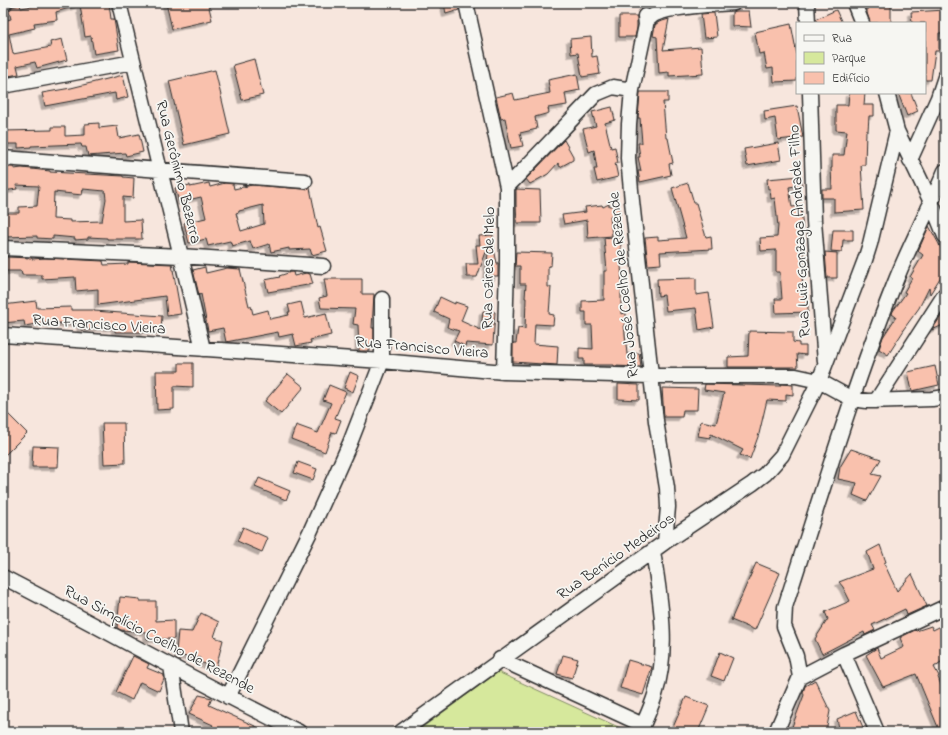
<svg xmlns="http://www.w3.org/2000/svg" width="948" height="735" font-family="'Indie Flower',sans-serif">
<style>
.green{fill:#d6e89c;stroke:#808a64}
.building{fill:#f9c1ad;stroke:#2b2b2b;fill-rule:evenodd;filter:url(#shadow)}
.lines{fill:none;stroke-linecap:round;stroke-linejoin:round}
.minor-casing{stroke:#2b2b2b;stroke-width:17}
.minor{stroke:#f6f6f2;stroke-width:14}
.labels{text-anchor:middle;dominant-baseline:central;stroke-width:3.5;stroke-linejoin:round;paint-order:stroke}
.street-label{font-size:16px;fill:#2b2b2b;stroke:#f6f6f2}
</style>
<defs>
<filter id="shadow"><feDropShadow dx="-3.5" dy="3.5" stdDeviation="0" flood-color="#0004"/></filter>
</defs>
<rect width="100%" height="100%" fill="#f7e6dd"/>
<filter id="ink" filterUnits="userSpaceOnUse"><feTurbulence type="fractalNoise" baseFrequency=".025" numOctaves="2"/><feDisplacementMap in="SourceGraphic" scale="8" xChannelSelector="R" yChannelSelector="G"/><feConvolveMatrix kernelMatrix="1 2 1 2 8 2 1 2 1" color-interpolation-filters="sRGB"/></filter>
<g filter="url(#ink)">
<path class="green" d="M498,672L627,731V732H416Z"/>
<path class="building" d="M42,3H79V5L56,12L57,20L34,23L35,28L9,34L13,54L51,47L50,42L62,39L67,60L37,68L35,62L17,66L19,74L3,77V21L11,19L9,11L12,7L20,5L21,8L43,4Z
M100,3H109L111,19H114L119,50L94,54L91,36L85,37L80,5Z
M166,3H208L212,20L172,29Z
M444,3H458L459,10L446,14Z
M867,3H891V23H870L867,13Z
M836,10L842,23H816V19Z
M945,10L944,33H939V51H935L931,80H925V23H912L911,12Z
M736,11H749L751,27L732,26V12Z
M714,13L717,37L704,38L701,14Z
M619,16H637V28L635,37H619Z
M669,19L663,50L701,47L703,74L669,76V72L659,73L657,37L653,36L655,25L659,22Z
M791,24L797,55V81L774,82L773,68L767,69L764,53L759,54L755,32Z
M591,37L592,57L597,56L600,74L582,77L578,53L571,54L570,39Z
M254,59L263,95L242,100L233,65Z
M215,70L230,134L184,145L169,81Z
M577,74L580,90L565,93L567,105L548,108L549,113L535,117L537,129L520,133L523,146L511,148L505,118L501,119L496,97L513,93L515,100L550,93L548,80Z
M123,75L128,97L116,100L115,93L45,106L42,93L71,88Z
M640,92H668V102H663L666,138H668L673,163L669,164L671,175L640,182L638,171H641L638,157H640L638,143H642L640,118H638Z
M849,93H865L864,105H874V116H869L868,131H866L865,165H861L864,210L834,212V198H822V189H832L831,168H832V155H844L847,131L836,130V105H848Z
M898,93H911L918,111L907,116Z
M797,106L803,137L778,140L775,118L765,120L764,111Z
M612,107L615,120L605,123L611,148L615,147L618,163H615L618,177L597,182L594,169H597L594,150L589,152L583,129L596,126L592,112Z
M99,123V128L117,126L119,138L139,134L143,152L126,156L125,153L88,156L86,147H82L81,144L31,146V147L18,148V144H3V131L52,130V127H65V136L85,135V124Z
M564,140L573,156V160L560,167L558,163L548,174L530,184L526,179Z
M778,143L781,160L747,166L744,149Z
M3,167H14V169L22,168L50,171V172L123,176V177L134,178L133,198L123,197V221L141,220L142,239H107V238L88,237V239L75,240V238L53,236V239L37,238V236L5,237V213H19V207L37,206L39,186L16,185L17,189L3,191ZM83,189L105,191L106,199L102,221L70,222V220L53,219L54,192L82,195Z
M801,176L802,185L789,187L792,207L801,206L804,245L802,277L804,299L808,298V312L776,313L775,299H782L780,272H776V250L761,251L760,238L777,237L778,226L775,198L771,199L770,188L768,189L767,179Z
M209,183L210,187L225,183L233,184L234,189L252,185L304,189L310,188L318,228L320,227L327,251L312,255L310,249L289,250V248L271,252L269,244L253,249L250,241L232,246L230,241L208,246L206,239L189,243L184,223L206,218L201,197L179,202L175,188L190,185V187ZM263,205L264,224L241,231L236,213L239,212V211Z
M688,183L694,203H696L706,237L711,236L712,249L660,252L661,264L648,265L645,238L658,237V240L686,238L672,188Z
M516,189L540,190L541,223H517L516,205Z
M609,204V206L619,205L620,215L610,216L612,236L588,238L587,220L564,224L562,215L586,212L585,207L602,205L603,207Z
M929,226L945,255V270L930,294L929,288L919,308L903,330H904L888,355L879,349L883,337L896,317L892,314L893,311L906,293L904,292L912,278L910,277L923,255L918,251Z
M833,230H853V240H843L842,252L831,251Z
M493,235L494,249L497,263H498V276H486L488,252H486L477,277H467L466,264H478L476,245H480L479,236Z
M620,236L622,260L621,261L622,292H621V314L626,313V324H624L627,354L639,353L641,367L614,366V365H584V359H579V348L593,349L592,325H586V312H582V301L604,300V271H607L604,238Z
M516,252L552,253L551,266H548V287H551L549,314L554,315L553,325L535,324L534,344L558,346L557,365L513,362V343H516L518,328L525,329L526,298H525L526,284H520V266H515Z
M825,252L837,253V278H827Z
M6,257L32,258V259L45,258L103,261L104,265L128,264V262L172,264L181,314L167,316L165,296L98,305V289L76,291L75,277L42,279V275H22L21,271H6Z
M205,267L206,273L227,268L240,269L249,306H251L253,314L268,310L270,319L289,315L288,312H290L288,305L301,302L305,318L326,313L331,335L310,340L311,343L296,346L293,334L279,337L278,332L226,342L223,328L208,331L201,294L199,295L193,270Z
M291,272H293L294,276L306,273L310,274L313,284L268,292L265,280L280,277L279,276Z
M696,278V295L709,293L714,327L699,330L696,308L666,311L664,295L658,296L657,279Z
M324,279H362V294H374L372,328H374V344H370V351H359L358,325L353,324L355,309L321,308L319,298L327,296Z
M440,297L455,304V302L467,306L461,321L481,330L483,311L495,312L493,345L466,343L465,346L454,341L459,331L447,327L449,319L434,312Z
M36,301L37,308L71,307V310H94V311L162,316L161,331L145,330V332H115V327L91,328V330H81L80,323L60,324V323H41L25,326L24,321L3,323V305Z
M945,310V324L932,330Z
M749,331L793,332V342L799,343V346H806V355L797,354L798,367H728V357L748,356Z
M179,363H193V387L174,386V409L157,410L156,371H179Z
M935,366L939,385L912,391L908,372Z
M350,372L359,376L353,392L344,388Z
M288,374L304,387L281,414L265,401Z
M618,384L639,385V400L618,399Z
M705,384L780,386V384H782L793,385V395L786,394V401L767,400L759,434L750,459L740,455L743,450L711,434L710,438L698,436L701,421L716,424L724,393L704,390Z
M329,385L346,392L335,418L341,420L336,433L332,432L325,452L291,439L296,425L318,433L331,403L323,400Z
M662,388L698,389L697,410H683L682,417H664Z
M3,409L27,433L3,457Z
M102,423H124L125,463L104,464Z
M33,446L59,447L58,467H32Z
M851,449L881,459L872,474L881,476L867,501L853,495L857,483L838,479L840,467Z
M298,462L317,469L313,480L294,473Z
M259,478L290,491L286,500L255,487Z
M243,527L268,538L262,552L237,541Z
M880,545L886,562L884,563L897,591L912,574L927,606L907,615L905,609L872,625L875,630L865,635L864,632L822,654L815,639L828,619L825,612L850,601L843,587L839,582L873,569L867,552Z
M756,563L780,573L755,630L731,620Z
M120,597L140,599V601H156V621L174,620V639H147V632L121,630L117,628Z
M201,613L219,622L214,637L223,640L216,667L199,662L200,658L179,656V652H176L178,631L192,632Z
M945,624V659L934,667L939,676L938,677L945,696V732H940L916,674L883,687L866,655L877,648L881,658L904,647L900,638L903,636L915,630L916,631L931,626L933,630Z
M720,652L733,658L724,681L711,676Z
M563,655L578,659L572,678L557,674Z
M133,656L149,664L147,668L164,675V679L159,691L140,682L132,700L116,692Z
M628,660L652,667L643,695L620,688Z
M815,680L830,711L826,732H790L804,695L803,692L805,686Z
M199,695L212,698L209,705L268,732H209L213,725L189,714Z
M686,697L709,706L698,732H671Z
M856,711L865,732H840L837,719Z"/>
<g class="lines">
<defs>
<path id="minor" d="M119,3L181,256L203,349
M466,3L507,187V264L504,372
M807,3L808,23
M854,3L862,23
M3,4L5,3
M3,86L133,62
M810,93L814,221L825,362
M887,93L897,131L932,204L945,236
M3,158L305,181
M910,160L938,98L945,77
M507,187L596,94L613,87L632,90
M3,248L181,256L323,266
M3,335L382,361L504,372L651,376H796L819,381L852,399L867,401L932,399L945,397
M876,401L945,294
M665,542L668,507L667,488L656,421L632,201L628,158L629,124L632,90L646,25L645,16L650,18C659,7 719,4 734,3
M3,577C102,628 199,683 299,732
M844,654L877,732
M500,659L643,725
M171,666L181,732
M800,677L844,654L945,607
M228,697L310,532L350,443L382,361V299
M401,732L665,542L752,484L765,474L782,455L819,381L865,260L870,244L897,131
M640,732C645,720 651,708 655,695C670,647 660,599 653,551
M776,732L800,677L796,656L784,626L785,607C820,499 852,390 894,285C909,246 929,210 945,171"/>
</defs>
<use href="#minor" class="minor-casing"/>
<use href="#minor" class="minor"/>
</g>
</g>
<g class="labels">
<g class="street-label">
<text transform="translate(178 172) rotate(76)">Rua Gerônimo Bezerra</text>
<text transform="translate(800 231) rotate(-93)">Rua Luiz Gonzaga Andrade Filho</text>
<text transform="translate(489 268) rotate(-89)">Rua Ozires de Melo</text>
<text transform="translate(624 285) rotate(-96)">Rua José Coelho de Rezende</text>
<text transform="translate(99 325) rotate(4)">Rua Francisco Vieira</text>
<text transform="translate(422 348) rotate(5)">Rua Francisco Vieira</text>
<text transform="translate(616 557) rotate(-35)">Rua Benício Medeiros</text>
<text transform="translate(159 640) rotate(28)">Rua Simplício Coelho de Rezende</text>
</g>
</g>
<rect width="948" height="735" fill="none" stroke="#f6f6f2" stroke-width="16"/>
<rect x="8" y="8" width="932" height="719" fill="none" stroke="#2b2b2b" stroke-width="1.5" filter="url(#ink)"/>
<rect x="796" y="22" width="130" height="72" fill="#f6f6f2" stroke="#a5a5a2"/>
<rect x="804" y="35" width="20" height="6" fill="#f6f6f2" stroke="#a5a5a2"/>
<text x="832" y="42" font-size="12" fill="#2b2b2b">Rua</text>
<rect x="804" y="52" width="20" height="12" fill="#d6e89c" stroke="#a5a5a2"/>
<text x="832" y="62" font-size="12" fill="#2b2b2b">Parque</text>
<rect x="804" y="72" width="20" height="12" fill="#f9c1ad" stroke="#a5a5a2"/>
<text x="832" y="82" font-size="12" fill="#2b2b2b">Edifício</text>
</svg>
